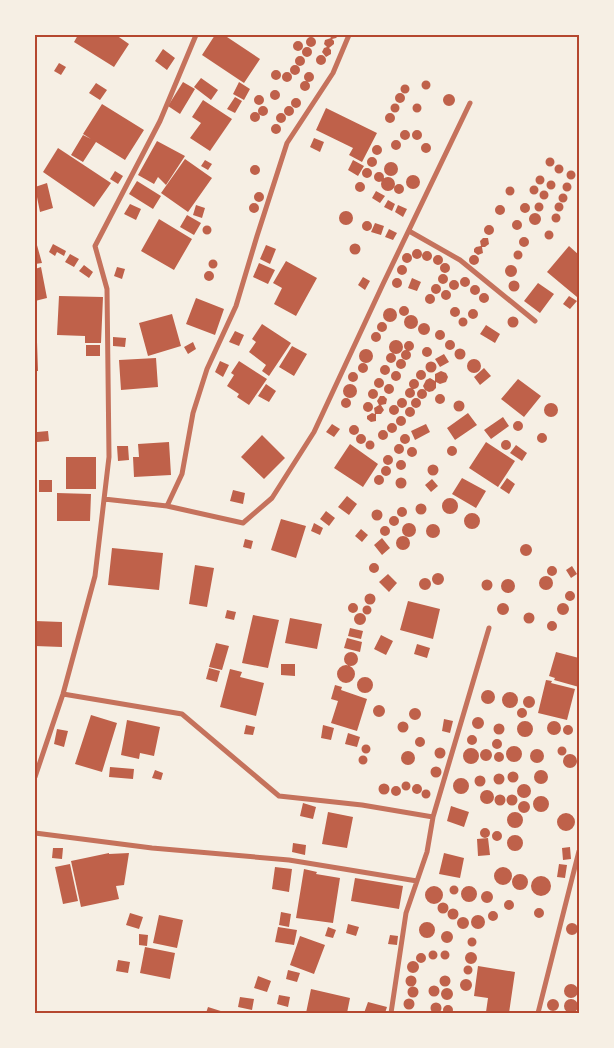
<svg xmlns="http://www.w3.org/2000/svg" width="614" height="1048" font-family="'Titillium Web',sans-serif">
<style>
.building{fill:#bf614a}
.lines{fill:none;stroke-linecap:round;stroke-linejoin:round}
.minor{stroke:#c5725c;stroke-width:5}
.neatline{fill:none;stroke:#b5482f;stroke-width:2}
</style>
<rect width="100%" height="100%" fill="#f6efe4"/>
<path class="building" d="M78,35H116L129,44L114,67L74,42Z
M215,35H224L260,59L244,83L202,55Z
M329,35H339L336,38L332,39L334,41V44L329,48L331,50V54L326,57L322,52L324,48L327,47L324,44L325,40L331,38Z
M306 42a5 5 0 1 1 10 0a5 5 0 1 1-10 0Z
M293 46a5 5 0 1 1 10 0a5 5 0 1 1-10 0Z
M302 52a5 5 0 1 1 10 0a5 5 0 1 1-10 0Z
M163,49L175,58L167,70L155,61Z
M316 60a5 5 0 1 1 10 0a5 5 0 1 1-10 0Z
M295 61a5 5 0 1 1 10 0a5 5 0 1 1-10 0Z
M59,63L66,67L61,75L54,71Z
M290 70a5 5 0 1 1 10 0a5 5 0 1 1-10 0Z
M271 75a5 5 0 1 1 10 0a5 5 0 1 1-10 0Z
M304 77a5 5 0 1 1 10 0a5 5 0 1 1-10 0Z
M282 77a5 5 0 1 1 10 0a5 5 0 1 1-10 0Z
M201,78L218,90L211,100L194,87Z
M421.5 85a4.5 4.5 0 1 1 9 0a4.5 4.5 0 1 1-9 0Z
M300 86a5 5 0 1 1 10 0a5 5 0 1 1-10 0Z
M183,82L195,89L180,114L168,106Z
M239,82L250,89L244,100L233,94Z
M96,83L107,90L100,100L89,93Z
M400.5 89a4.5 4.5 0 1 1 9 0a4.5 4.5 0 1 1-9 0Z
M270 95a5 5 0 1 1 10 0a5 5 0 1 1-10 0Z
M395 98a5 5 0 1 1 10 0a5 5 0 1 1-10 0Z
M443 100a6 6 0 1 1 12 0a6 6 0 1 1-12 0Z
M254 100a5 5 0 1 1 10 0a5 5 0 1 1-10 0Z
M235,97L242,101L235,113L227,109Z
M291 103a5 5 0 1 1 10 0a5 5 0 1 1-10 0Z
M203,100L232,119L210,151L190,138L201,123L192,117Z
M412.5 108a4.5 4.5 0 1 1 9 0a4.5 4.5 0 1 1-9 0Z
M390.5 108a4.5 4.5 0 1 1 9 0a4.5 4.5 0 1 1-9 0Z
M102,104L144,130L125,160L96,142L83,162L71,155L83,135L91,139L83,134Z
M284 111a5 5 0 1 1 10 0a5 5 0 1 1-10 0Z
M258 111a5 5 0 1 1 10 0a5 5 0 1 1-10 0Z
M326,108L377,133L362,162L349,155L353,148L316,130Z
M250 117a5 5 0 1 1 10 0a5 5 0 1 1-10 0Z
M276 118a5 5 0 1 1 10 0a5 5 0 1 1-10 0Z
M385 118a5 5 0 1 1 10 0a5 5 0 1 1-10 0Z
M271 129a5 5 0 1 1 10 0a5 5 0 1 1-10 0Z
M400 135a5 5 0 1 1 10 0a5 5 0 1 1-10 0Z
M412 135a5 5 0 1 1 10 0a5 5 0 1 1-10 0Z
M314,138L324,142L320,152L310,147Z
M391 145a5 5 0 1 1 10 0a5 5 0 1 1-10 0Z
M157,141L185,156L166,185L158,177L154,184L138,175Z
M421 148a5 5 0 1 1 10 0a5 5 0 1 1-10 0Z
M372 150a5 5 0 1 1 10 0a5 5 0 1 1-10 0Z
M58,148L111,183L94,207L43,172Z
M367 162a5 5 0 1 1 10 0a5 5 0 1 1-10 0Z
M545.5 162a4.5 4.5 0 1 1 9 0a4.5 4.5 0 1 1-9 0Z
M185,159L212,178L188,212L161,193Z
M205,160L212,164L208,170L201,166Z
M353,160L364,166L358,176L348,170Z
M384 169a7 7 0 1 1 14 0a7 7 0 1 1-14 0Z
M554.5 169a4.5 4.5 0 1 1 9 0a4.5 4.5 0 1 1-9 0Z
M250 170a5 5 0 1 1 10 0a5 5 0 1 1-10 0Z
M362 173a5 5 0 1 1 10 0a5 5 0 1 1-10 0Z
M566.5 175a4.5 4.5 0 1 1 9 0a4.5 4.5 0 1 1-9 0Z
M115,171L123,176L118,184L110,179Z
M374 177a5 5 0 1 1 10 0a5 5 0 1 1-10 0Z
M535.5 180a4.5 4.5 0 1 1 9 0a4.5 4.5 0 1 1-9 0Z
M406 182a7 7 0 1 1 14 0a7 7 0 1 1-14 0Z
M381 184a7 7 0 1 1 14 0a7 7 0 1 1-14 0Z
M546.5 185a4.5 4.5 0 1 1 9 0a4.5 4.5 0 1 1-9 0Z
M137,181L161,196L153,209L129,194Z
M355 187a5 5 0 1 1 10 0a5 5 0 1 1-10 0Z
M562.5 187a4.5 4.5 0 1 1 9 0a4.5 4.5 0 1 1-9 0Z
M47,183L53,208L40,212L35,187Z
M394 189a5 5 0 1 1 10 0a5 5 0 1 1-10 0Z
M529.5 190a4.5 4.5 0 1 1 9 0a4.5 4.5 0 1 1-9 0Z
M505.5 191a4.5 4.5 0 1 1 9 0a4.5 4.5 0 1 1-9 0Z
M539.5 195a4.5 4.5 0 1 1 9 0a4.5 4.5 0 1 1-9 0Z
M376,191L385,196L380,203L372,198Z
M254 197a5 5 0 1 1 10 0a5 5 0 1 1-10 0Z
M558.5 198a4.5 4.5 0 1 1 9 0a4.5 4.5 0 1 1-9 0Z
M388,200L395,204L392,211L384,207Z
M534.5 207a4.5 4.5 0 1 1 9 0a4.5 4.5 0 1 1-9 0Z
M554.5 207a4.5 4.5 0 1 1 9 0a4.5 4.5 0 1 1-9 0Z
M249 208a5 5 0 1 1 10 0a5 5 0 1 1-10 0Z
M520 208a5 5 0 1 1 10 0a5 5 0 1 1-10 0Z
M130,204L141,209L136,220L124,214Z
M196,205L205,208L202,218L193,215Z
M398,205L407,209L403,217L395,212Z
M495 210a5 5 0 1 1 10 0a5 5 0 1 1-10 0Z
M339 218a7 7 0 1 1 14 0a7 7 0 1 1-14 0Z
M529 219a6 6 0 1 1 12 0a6 6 0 1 1-12 0Z
M551.5 218a4.5 4.5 0 1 1 9 0a4.5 4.5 0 1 1-9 0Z
M187,215L201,223L194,235L180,227Z
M159,219L192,239L174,270L141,251Z
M512 225a5 5 0 1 1 10 0a5 5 0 1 1-10 0Z
M362 226a5 5 0 1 1 10 0a5 5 0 1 1-10 0Z
M375,223L384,226L381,235L371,232Z
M484 230a5 5 0 1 1 10 0a5 5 0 1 1-10 0Z
M202.5 230a4.5 4.5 0 1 1 9 0a4.5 4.5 0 1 1-9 0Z
M389,229L397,233L393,240L385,237Z
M544.5 235a4.5 4.5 0 1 1 9 0a4.5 4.5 0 1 1-9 0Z
M519 242a5 5 0 1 1 10 0a5 5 0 1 1-10 0Z
M35,238L42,263L35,264Z
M483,238H488L489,244L485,247H482L483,253L478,255L474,252V249L476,247L481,246L480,241Z
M349.5 249a5.5 5.5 0 1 1 11 0a5.5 5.5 0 1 1-11 0Z
M53,244L66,251L64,256L57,252L55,256L49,252Z
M266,245L276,249L270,264L260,259Z
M569,246L579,255V295L577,297L547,272Z
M412 254a5 5 0 1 1 10 0a5 5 0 1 1-10 0Z
M513.5 255a4.5 4.5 0 1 1 9 0a4.5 4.5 0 1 1-9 0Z
M422 256a5 5 0 1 1 10 0a5 5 0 1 1-10 0Z
M402 258a5 5 0 1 1 10 0a5 5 0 1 1-10 0Z
M70,254L79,259L74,267L65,262Z
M433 260a5 5 0 1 1 10 0a5 5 0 1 1-10 0Z
M469 260a5 5 0 1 1 10 0a5 5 0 1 1-10 0Z
M208.5 264a4.5 4.5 0 1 1 9 0a4.5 4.5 0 1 1-9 0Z
M286,261L317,278L296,316L274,304L282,288L273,283Z
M259,263L275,270L268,284L253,277Z
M440 268a5 5 0 1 1 10 0a5 5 0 1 1-10 0Z
M505 271a6 6 0 1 1 12 0a6 6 0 1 1-12 0Z
M84,265L93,272L89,278L79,271Z
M397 270a5 5 0 1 1 10 0a5 5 0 1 1-10 0Z
M41,267L47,298L35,301V269Z
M117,267L125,269L122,279L114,276Z
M204 276a5 5 0 1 1 10 0a5 5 0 1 1-10 0Z
M438 279a5 5 0 1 1 10 0a5 5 0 1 1-10 0Z
M363,277L370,281L365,290L358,285Z
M460 282a5 5 0 1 1 10 0a5 5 0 1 1-10 0Z
M412,278L421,282L417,291L408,288Z
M392 283a5 5 0 1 1 10 0a5 5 0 1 1-10 0Z
M449 285a5 5 0 1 1 10 0a5 5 0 1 1-10 0Z
M508.5 286a5.5 5.5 0 1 1 11 0a5.5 5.5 0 1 1-11 0Z
M538,283L554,294L540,313L524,301Z
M431 289a5 5 0 1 1 10 0a5 5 0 1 1-10 0Z
M470 290a5 5 0 1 1 10 0a5 5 0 1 1-10 0Z
M441 295a5 5 0 1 1 10 0a5 5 0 1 1-10 0Z
M479 298a5 5 0 1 1 10 0a5 5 0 1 1-10 0Z
M425 299a5 5 0 1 1 10 0a5 5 0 1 1-10 0Z
M59,296L103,297L101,343H85V336L57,335Z
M569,296L577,301L570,309L563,304Z
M196,298L224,309L215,335L186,324Z
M399 311a5 5 0 1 1 10 0a5 5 0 1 1-10 0Z
M450 312a5 5 0 1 1 10 0a5 5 0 1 1-10 0Z
M383 315a7 7 0 1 1 14 0a7 7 0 1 1-14 0Z
M468 314a5 5 0 1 1 10 0a5 5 0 1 1-10 0Z
M172,314L181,346L148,356L139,323Z
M404 322a7 7 0 1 1 14 0a7 7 0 1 1-14 0Z
M507.5 322a5.5 5.5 0 1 1 11 0a5.5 5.5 0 1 1-11 0Z
M458.5 322a4.5 4.5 0 1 1 9 0a4.5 4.5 0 1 1-9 0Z
M377 327a5 5 0 1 1 10 0a5 5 0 1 1-10 0Z
M418 329a6 6 0 1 1 12 0a6 6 0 1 1-12 0Z
M262,324L291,343L269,376L262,371L266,365L249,352L256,342L252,339Z
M486,325L500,334L495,343L480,334Z
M435 335a5 5 0 1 1 10 0a5 5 0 1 1-10 0Z
M235,331L244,335L239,346L229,342Z
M371 337a5 5 0 1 1 10 0a5 5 0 1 1-10 0Z
M113,337L126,338L125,347L113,346Z
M445 345a5 5 0 1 1 10 0a5 5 0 1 1-10 0Z
M389 347a7 7 0 1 1 14 0a7 7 0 1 1-14 0Z
M404 346a5 5 0 1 1 10 0a5 5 0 1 1-10 0Z
M35,342H37L38,371H35Z
M193,342L196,349L188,354L184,347Z
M86,345H100V356H86Z
M292,346L307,354L294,376L279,367Z
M422 352a5 5 0 1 1 10 0a5 5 0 1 1-10 0Z
M454.5 354a5.5 5.5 0 1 1 11 0a5.5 5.5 0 1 1-11 0Z
M359 356a7 7 0 1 1 14 0a7 7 0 1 1-14 0Z
M401 355a5 5 0 1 1 10 0a5 5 0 1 1-10 0Z
M386 358a5 5 0 1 1 10 0a5 5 0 1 1-10 0Z
M444,354L449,362L440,367L435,359Z
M156,358L158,387L121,390L119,360Z
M467 366a7 7 0 1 1 14 0a7 7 0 1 1-14 0Z
M396 364a5 5 0 1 1 10 0a5 5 0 1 1-10 0Z
M220,361L229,365L223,377L215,372Z
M239,361L267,379L249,405L237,397L239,394L227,386L234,375L231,373Z
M425.5 367a5.5 5.5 0 1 1 11 0a5.5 5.5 0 1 1-11 0Z
M358 368a5 5 0 1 1 10 0a5 5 0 1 1-10 0Z
M380 370a5 5 0 1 1 10 0a5 5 0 1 1-10 0Z
M484,368L491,376L480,385L474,377Z
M416 375a5 5 0 1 1 10 0a5 5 0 1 1-10 0Z
M441,371L446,373L448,377L446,382L440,384L436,382V388L433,391L429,392L425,390L423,386L426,380L430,378L435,381V374Z
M391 376a5 5 0 1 1 10 0a5 5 0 1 1-10 0Z
M348 377a5 5 0 1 1 10 0a5 5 0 1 1-10 0Z
M374 383a5 5 0 1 1 10 0a5 5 0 1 1-10 0Z
M518,379L541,396L524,417L501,399Z
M409 384a5 5 0 1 1 10 0a5 5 0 1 1-10 0Z
M266,384L276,391L269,402L258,396Z
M384 389a5 5 0 1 1 10 0a5 5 0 1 1-10 0Z
M343 391a7 7 0 1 1 14 0a7 7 0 1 1-14 0Z
M405 393a5 5 0 1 1 10 0a5 5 0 1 1-10 0Z
M417 394a5 5 0 1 1 10 0a5 5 0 1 1-10 0Z
M368 394a5 5 0 1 1 10 0a5 5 0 1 1-10 0Z
M435 399a5 5 0 1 1 10 0a5 5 0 1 1-10 0Z
M380,396H384L387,399L386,404L381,405L384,410L381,414H376V421L371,422L367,419V416L372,413L375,414L374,408L379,405L377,401Z
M411 403a5 5 0 1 1 10 0a5 5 0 1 1-10 0Z
M397 403a5 5 0 1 1 10 0a5 5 0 1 1-10 0Z
M341 403a5 5 0 1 1 10 0a5 5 0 1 1-10 0Z
M453.5 406a5.5 5.5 0 1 1 11 0a5.5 5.5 0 1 1-11 0Z
M363 407a5 5 0 1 1 10 0a5 5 0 1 1-10 0Z
M544 410a7 7 0 1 1 14 0a7 7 0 1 1-14 0Z
M389 410a5 5 0 1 1 10 0a5 5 0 1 1-10 0Z
M405 412a5 5 0 1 1 10 0a5 5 0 1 1-10 0Z
M468,413L477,425L455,440L447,428Z
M396 421a5 5 0 1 1 10 0a5 5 0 1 1-10 0Z
M503,417L509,426L491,439L484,430Z
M513 426a5 5 0 1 1 10 0a5 5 0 1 1-10 0Z
M387 428a5 5 0 1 1 10 0a5 5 0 1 1-10 0Z
M332,424L340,429L334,437L326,432Z
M426,424L430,432L415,440L411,431Z
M349 430a5 5 0 1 1 10 0a5 5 0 1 1-10 0Z
M378 435a5 5 0 1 1 10 0a5 5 0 1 1-10 0Z
M48,431L49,441L37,442V432Z
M537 438a5 5 0 1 1 10 0a5 5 0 1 1-10 0Z
M400 439a5 5 0 1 1 10 0a5 5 0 1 1-10 0Z
M356 439a5 5 0 1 1 10 0a5 5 0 1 1-10 0Z
M262,435L285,458L264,479L241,457Z
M501 445a5 5 0 1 1 10 0a5 5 0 1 1-10 0Z
M365.5 445a4.5 4.5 0 1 1 9 0a4.5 4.5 0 1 1-9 0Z
M169,442L171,475L134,477L133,457H139L138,444Z
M486,442L515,461L498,487L469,468Z
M350,444L378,464L363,487L334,468Z
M394 449a5 5 0 1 1 10 0a5 5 0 1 1-10 0Z
M516,445L527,453L522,461L510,453Z
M447 451a5 5 0 1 1 10 0a5 5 0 1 1-10 0Z
M117,446H128L129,460L118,461Z
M407 452a5 5 0 1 1 10 0a5 5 0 1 1-10 0Z
M383 460a5 5 0 1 1 10 0a5 5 0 1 1-10 0Z
M66,457H96V489H66Z
M396 465a5 5 0 1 1 10 0a5 5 0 1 1-10 0Z
M427.5 470a5.5 5.5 0 1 1 11 0a5.5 5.5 0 1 1-11 0Z
M381 471a5 5 0 1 1 10 0a5 5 0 1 1-10 0Z
M374 480a5 5 0 1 1 10 0a5 5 0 1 1-10 0Z
M395.5 483a5.5 5.5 0 1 1 11 0a5.5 5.5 0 1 1-11 0Z
M462,478L486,491L476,508L452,494Z
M507,478L515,484L509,494L500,488Z
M432,479L438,486L431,492L425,485Z
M39,480H52V492H39Z
M233,490L245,493L243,504L230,501Z
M57,493L91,494L90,521H57Z
M347,496L357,504L349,515L338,507Z
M442 506a8 8 0 1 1 16 0a8 8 0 1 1-16 0Z
M415.5 509a5.5 5.5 0 1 1 11 0a5.5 5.5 0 1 1-11 0Z
M397 512a5 5 0 1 1 10 0a5 5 0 1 1-10 0Z
M371.5 515a5.5 5.5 0 1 1 11 0a5.5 5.5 0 1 1-11 0Z
M326,511L335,518L329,526L320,519Z
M464 521a8 8 0 1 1 16 0a8 8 0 1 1-16 0Z
M389 521a5 5 0 1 1 10 0a5 5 0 1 1-10 0Z
M281,519L306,526L296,558L271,550Z
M314,523L323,528L320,535L311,531Z
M402 530a7 7 0 1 1 14 0a7 7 0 1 1-14 0Z
M426 531a7 7 0 1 1 14 0a7 7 0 1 1-14 0Z
M380 531a5 5 0 1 1 10 0a5 5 0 1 1-10 0Z
M361,529L368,535L362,542L355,536Z
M396 543a7 7 0 1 1 14 0a7 7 0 1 1-14 0Z
M382,538L390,548L382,555L374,545Z
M245,539L253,541L251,549L243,547Z
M520 550a6 6 0 1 1 12 0a6 6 0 1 1-12 0Z
M112,548L163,553L159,590L108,585Z
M369 568a5 5 0 1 1 10 0a5 5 0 1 1-10 0Z
M195,565L214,568L207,607L189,604Z
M572,566L577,574L571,578L566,570Z
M547 571a5 5 0 1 1 10 0a5 5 0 1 1-10 0Z
M432 579a6 6 0 1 1 12 0a6 6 0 1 1-12 0Z
M388,574L397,583L389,592L379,582Z
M539 583a7 7 0 1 1 14 0a7 7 0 1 1-14 0Z
M419 584a6 6 0 1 1 12 0a6 6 0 1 1-12 0Z
M501 586a7 7 0 1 1 14 0a7 7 0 1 1-14 0Z
M481.5 585a5.5 5.5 0 1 1 11 0a5.5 5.5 0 1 1-11 0Z
M565 596a5 5 0 1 1 10 0a5 5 0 1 1-10 0Z
M364.5 599a5.5 5.5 0 1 1 11 0a5.5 5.5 0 1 1-11 0Z
M408,601L440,609L433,639L400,630Z
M557 609a6 6 0 1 1 12 0a6 6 0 1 1-12 0Z
M497 609a6 6 0 1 1 12 0a6 6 0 1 1-12 0Z
M348 608a5 5 0 1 1 10 0a5 5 0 1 1-10 0Z
M362.5 610a4.5 4.5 0 1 1 9 0a4.5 4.5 0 1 1-9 0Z
M227,610L236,612L234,620L225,618Z
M523.5 618a5.5 5.5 0 1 1 11 0a5.5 5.5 0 1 1-11 0Z
M354 619a6 6 0 1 1 12 0a6 6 0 1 1-12 0Z
M253,615L279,620L268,668L242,663Z
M290,618L322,624L317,649L285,643Z
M35,621L62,622V647L35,646Z
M547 626a5 5 0 1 1 10 0a5 5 0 1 1-10 0Z
M350,628L363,631L361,639L348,636Z
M381,635L393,641L386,655L374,649Z
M347,638L362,642L360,652L344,648Z
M216,643L229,646L222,670L209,667Z
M417,644L430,648L427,658L414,654Z
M344 659a7 7 0 1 1 14 0a7 7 0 1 1-14 0Z
M556,652L579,658V687L554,680L555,678L549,676Z
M281,664H295V676L281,675Z
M337 674a9 9 0 1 1 18 0a9 9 0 1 1-18 0Z
M209,668L220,671L217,682L206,679Z
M230,669L242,672L240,677L264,683L256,716L220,707Z
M357 685a8 8 0 1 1 16 0a8 8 0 1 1-16 0Z
M546,680L552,681L551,683L575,689L567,720L538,713Z
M335,685L342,687L341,690L367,699L357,731L331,723L338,701L331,699Z
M481 697a7 7 0 1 1 14 0a7 7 0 1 1-14 0Z
M502 700a8 8 0 1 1 16 0a8 8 0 1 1-16 0Z
M523 702a6 6 0 1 1 12 0a6 6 0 1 1-12 0Z
M373 711a6 6 0 1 1 12 0a6 6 0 1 1-12 0Z
M517 713a5 5 0 1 1 10 0a5 5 0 1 1-10 0Z
M409 714a6 6 0 1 1 12 0a6 6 0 1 1-12 0Z
M91,715L117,723L102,772L75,764Z
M472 723a6 6 0 1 1 12 0a6 6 0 1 1-12 0Z
M444,719L453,721L450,733L442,731Z
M127,720L160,727L154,756L140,753L139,759L121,755Z
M517 729a8 8 0 1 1 16 0a8 8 0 1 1-16 0Z
M547 728a7 7 0 1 1 14 0a7 7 0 1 1-14 0Z
M397.5 727a5.5 5.5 0 1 1 11 0a5.5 5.5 0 1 1-11 0Z
M493.5 729a5.5 5.5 0 1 1 11 0a5.5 5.5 0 1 1-11 0Z
M563 730a5 5 0 1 1 10 0a5 5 0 1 1-10 0Z
M246,725L255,727L253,735L244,734Z
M323,725L334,728L331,740L321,738Z
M57,729L68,731L64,747L54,744Z
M348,733L360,737L357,747L345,744Z
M467 740a5 5 0 1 1 10 0a5 5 0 1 1-10 0Z
M415 742a5 5 0 1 1 10 0a5 5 0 1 1-10 0Z
M492 744a5 5 0 1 1 10 0a5 5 0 1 1-10 0Z
M361.5 749a4.5 4.5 0 1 1 9 0a4.5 4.5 0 1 1-9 0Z
M506 754a8 8 0 1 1 16 0a8 8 0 1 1-16 0Z
M557.5 751a4.5 4.5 0 1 1 9 0a4.5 4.5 0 1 1-9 0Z
M434.5 753a5.5 5.5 0 1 1 11 0a5.5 5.5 0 1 1-11 0Z
M463 756a8 8 0 1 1 16 0a8 8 0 1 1-16 0Z
M480 755a6 6 0 1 1 12 0a6 6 0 1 1-12 0Z
M530 756a7 7 0 1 1 14 0a7 7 0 1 1-14 0Z
M401 758a7 7 0 1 1 14 0a7 7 0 1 1-14 0Z
M494 757a5 5 0 1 1 10 0a5 5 0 1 1-10 0Z
M563 761a7 7 0 1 1 14 0a7 7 0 1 1-14 0Z
M358.5 760a4.5 4.5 0 1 1 9 0a4.5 4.5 0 1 1-9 0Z
M430.5 772a5.5 5.5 0 1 1 11 0a5.5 5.5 0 1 1-11 0Z
M110,767L134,769L133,779L109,777Z
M534 777a7 7 0 1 1 14 0a7 7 0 1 1-14 0Z
M155,770L163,773L161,780L152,778Z
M507.5 777a5.5 5.5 0 1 1 11 0a5.5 5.5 0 1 1-11 0Z
M493.5 779a5.5 5.5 0 1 1 11 0a5.5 5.5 0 1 1-11 0Z
M474.5 781a5.5 5.5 0 1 1 11 0a5.5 5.5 0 1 1-11 0Z
M453 786a8 8 0 1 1 16 0a8 8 0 1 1-16 0Z
M401.5 786a4.5 4.5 0 1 1 9 0a4.5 4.5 0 1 1-9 0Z
M378.5 789a5.5 5.5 0 1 1 11 0a5.5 5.5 0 1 1-11 0Z
M517 791a7 7 0 1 1 14 0a7 7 0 1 1-14 0Z
M412 789a5 5 0 1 1 10 0a5 5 0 1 1-10 0Z
M391 791a5 5 0 1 1 10 0a5 5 0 1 1-10 0Z
M421.5 794a4.5 4.5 0 1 1 9 0a4.5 4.5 0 1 1-9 0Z
M480 797a7 7 0 1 1 14 0a7 7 0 1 1-14 0Z
M494.5 800a5.5 5.5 0 1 1 11 0a5.5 5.5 0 1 1-11 0Z
M506.5 800a5.5 5.5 0 1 1 11 0a5.5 5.5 0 1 1-11 0Z
M533 804a8 8 0 1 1 16 0a8 8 0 1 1-16 0Z
M518 807a6 6 0 1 1 12 0a6 6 0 1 1-12 0Z
M303,803L316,807L313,819L300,816Z
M451,806L469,812L464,827L447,821Z
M328,812L353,817L347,848L322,844Z
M507 820a8 8 0 1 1 16 0a8 8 0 1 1-16 0Z
M557 822a9 9 0 1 1 18 0a9 9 0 1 1-18 0Z
M480 833a5 5 0 1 1 10 0a5 5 0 1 1-10 0Z
M492 836a5 5 0 1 1 10 0a5 5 0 1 1-10 0Z
M507 843a8 8 0 1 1 16 0a8 8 0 1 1-16 0Z
M488,838L490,855L478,856L477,839Z
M293,843L306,845L305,855L292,852Z
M570,847L571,859L563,860L562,848Z
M53,848H63L62,859L52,858Z
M109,853V854L129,853L124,885L116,886L119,899L81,907L71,861Z
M444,853L464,858L460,878L439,874Z
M70,864L78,901L63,904L55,867Z
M559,864L567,865L565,878L557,877Z
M494 876a9 9 0 1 1 18 0a9 9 0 1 1-18 0Z
M275,867L292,869L289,892L272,889Z
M304,869L317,872L316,874L340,878L333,923L296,918Z
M512 882a8 8 0 1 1 16 0a8 8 0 1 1-16 0Z
M531 886a10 10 0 1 1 20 0a10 10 0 1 1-20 0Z
M355,878L403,886L399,909L351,901Z
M449.5 890a4.5 4.5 0 1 1 9 0a4.5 4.5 0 1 1-9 0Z
M461 894a8 8 0 1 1 16 0a8 8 0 1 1-16 0Z
M425 895a9 9 0 1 1 18 0a9 9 0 1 1-18 0Z
M481 897a6 6 0 1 1 12 0a6 6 0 1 1-12 0Z
M504 905a5 5 0 1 1 10 0a5 5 0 1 1-10 0Z
M437.5 908a5.5 5.5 0 1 1 11 0a5.5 5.5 0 1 1-11 0Z
M534 913a5 5 0 1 1 10 0a5 5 0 1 1-10 0Z
M447.5 914a5.5 5.5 0 1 1 11 0a5.5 5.5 0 1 1-11 0Z
M488 916a5 5 0 1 1 10 0a5 5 0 1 1-10 0Z
M281,912L291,914L289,927L279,925Z
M130,913L143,917L139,929L126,925Z
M159,915L183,920L177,948L153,943Z
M471 922a7 7 0 1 1 14 0a7 7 0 1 1-14 0Z
M457 923a6 6 0 1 1 12 0a6 6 0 1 1-12 0Z
M419 930a8 8 0 1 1 16 0a8 8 0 1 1-16 0Z
M566 929a6 6 0 1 1 12 0a6 6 0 1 1-12 0Z
M348,924L359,927L356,936L346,933Z
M278,927L297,930L294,945L275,942Z
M328,927L336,930L333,938L325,936Z
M441 937a6 6 0 1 1 12 0a6 6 0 1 1-12 0Z
M139,934L148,935L147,946L139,945Z
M390,935L398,936L397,945L388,944Z
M300,936L325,945L314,974L290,965Z
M467.5 942a4.5 4.5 0 1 1 9 0a4.5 4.5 0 1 1-9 0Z
M145,947L175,953L170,979L140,973Z
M440.5 955a4.5 4.5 0 1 1 9 0a4.5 4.5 0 1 1-9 0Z
M428.5 955a4.5 4.5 0 1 1 9 0a4.5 4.5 0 1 1-9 0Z
M465 958a6 6 0 1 1 12 0a6 6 0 1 1-12 0Z
M416 958a5 5 0 1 1 10 0a5 5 0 1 1-10 0Z
M118,960L130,962L128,973L116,971Z
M407 967a6 6 0 1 1 12 0a6 6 0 1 1-12 0Z
M463.5 970a4.5 4.5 0 1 1 9 0a4.5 4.5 0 1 1-9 0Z
M478,966L515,972L509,1013L486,1012L488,998L474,996Z
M288,970L300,973L297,982L286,979Z
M439.5 981a5.5 5.5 0 1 1 11 0a5.5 5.5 0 1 1-11 0Z
M405.5 981a5.5 5.5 0 1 1 11 0a5.5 5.5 0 1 1-11 0Z
M258,976L271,981L267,992L254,988Z
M460 985a6 6 0 1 1 12 0a6 6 0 1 1-12 0Z
M564 991a7 7 0 1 1 14 0a7 7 0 1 1-14 0Z
M428.5 991a5.5 5.5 0 1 1 11 0a5.5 5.5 0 1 1-11 0Z
M407.5 992a5.5 5.5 0 1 1 11 0a5.5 5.5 0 1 1-11 0Z
M441 994a6 6 0 1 1 12 0a6 6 0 1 1-12 0Z
M311,989L350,998L347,1013H306Z
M279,995L290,997L288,1007L277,1004Z
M240,997L254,999L252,1010L238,1007Z
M403.5 1004a5.5 5.5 0 1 1 11 0a5.5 5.5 0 1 1-11 0Z
M547 1005a6 6 0 1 1 12 0a6 6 0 1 1-12 0Z
M564 1006a7 7 0 1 1 14 0a7 7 0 1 1-14 0Z
M368,1002L387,1007L385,1013H364Z
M430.5 1008a5.5 5.5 0 1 1 11 0a5.5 5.5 0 1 1-11 0Z
M443 1010a5 5 0 1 1 10 0a5 5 0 1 1-10 0Z
M208,1007L227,1013H206Z"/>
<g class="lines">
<path class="minor" d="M409,231L460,260L535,321
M104,499L167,506L243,523L272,498L314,432L383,284L470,103
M167,506L182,474L193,413L207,369L236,306L257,236L287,143L333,73L349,35
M63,694L182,714L279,796L362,805L433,817
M35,777L63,694L95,576L109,457L107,289L95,246L160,121L196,35
M35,833L152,848L289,860L417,881
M391,1013L406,913L427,852L433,817L489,628
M538,1013L579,851"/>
</g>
<rect width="614" height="1048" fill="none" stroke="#f6efe4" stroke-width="72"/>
<rect x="36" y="36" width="542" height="976" class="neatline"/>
</svg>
